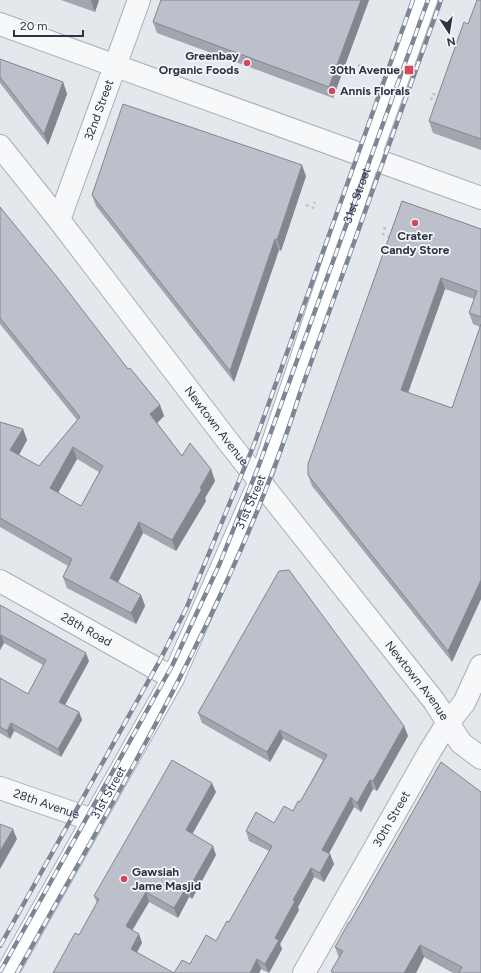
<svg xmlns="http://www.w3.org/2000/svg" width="481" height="973" font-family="Figtree,sans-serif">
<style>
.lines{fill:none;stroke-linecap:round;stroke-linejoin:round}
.minor-casing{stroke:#a9aeb7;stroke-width:24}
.tertiary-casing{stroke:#a9aeb7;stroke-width:24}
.secondary-casing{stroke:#a9aeb7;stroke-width:24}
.path{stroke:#c2c5cb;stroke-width:2.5;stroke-dasharray:3 3;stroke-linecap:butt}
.minor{stroke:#f7f8fa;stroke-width:22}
.tertiary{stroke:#f7f8fa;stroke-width:22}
.secondary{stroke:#fff;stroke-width:22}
.rail-casing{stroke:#7d8696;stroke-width:4.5}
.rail{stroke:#f4f6f9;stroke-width:3;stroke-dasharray:9;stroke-linecap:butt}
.wall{fill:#a1a5ae;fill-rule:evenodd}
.shaded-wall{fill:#83868d}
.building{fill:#bbc0ca;stroke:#83868d;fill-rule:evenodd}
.poi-dot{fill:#d1495b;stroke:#f4f6f9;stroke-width:1.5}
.labels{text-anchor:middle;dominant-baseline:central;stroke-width:3.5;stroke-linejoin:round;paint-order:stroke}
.poi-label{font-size:12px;font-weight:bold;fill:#2b3445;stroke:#f4f6f9;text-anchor:end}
.street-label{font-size:12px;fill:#2b3445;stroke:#f4f6f9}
</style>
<rect width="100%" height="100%" fill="#e4e7ec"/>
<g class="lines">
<defs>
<g id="minor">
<path id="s1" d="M0,146L59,220L230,444L434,701L461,743L481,758"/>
<path id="s2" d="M59,220L139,0"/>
<path id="s3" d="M0,581L173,678"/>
<path id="s4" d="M0,788L93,820"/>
<path id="s5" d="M304,973L430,751L447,724L464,703L481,666"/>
</g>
<path id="tertiary" d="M0,24L481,198"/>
<g id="secondary">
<path id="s6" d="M7,973L173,678L260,481L369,158L426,0"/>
</g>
</defs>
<use href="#minor" class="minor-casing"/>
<use href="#tertiary" class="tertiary-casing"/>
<use href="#secondary" class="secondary-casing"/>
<path class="path" d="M358,65L363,67L360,76
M431,100L433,94L438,95
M306,205L313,208L315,202
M385,227L383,234L389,237"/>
<use href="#minor" class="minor"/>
<use href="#tertiary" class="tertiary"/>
<use href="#secondary" class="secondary"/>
<defs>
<g id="rail">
<path d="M0,946L159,662L186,609L255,442L413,0"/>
<path id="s7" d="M0,972L172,666L220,563L259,465L428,0"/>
<path d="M17,973C122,785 235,600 300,393L441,0"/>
</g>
</defs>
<use href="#rail" class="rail-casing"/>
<use href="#rail" class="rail"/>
</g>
<path class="wall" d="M61,0H99L95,12Z
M369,0L333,98L157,33L153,22Z
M481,0V150L433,133L429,121Z
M0,59L63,82L67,94L48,145L0,83Z
M306,176L281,251L279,250L234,382L96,206L92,195Z
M402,201L481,229V599L452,662L312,486L308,475ZM445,289L474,299L469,313L473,324L480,327L452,408L408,393Z
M0,207L128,369L160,405L164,416L157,423L182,456L211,469L215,481L205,498L206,501L176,551L143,533L118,582L141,595L145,606L136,624L67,588L63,577L68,566L0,527V422L23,429L27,440L19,455L39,466L77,420L0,324ZM77,459L99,472L81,506L58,493Z
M0,605L89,661L65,705L79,712L82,720L61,757L14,731L10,739L0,733V678L28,694L43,665L4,643L0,650Z
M198,713L404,726L408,736L377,791L373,789L361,812L354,807L329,853L330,854L334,864L324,882L314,877L298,907L299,910L280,944L282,949L269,973L261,969L259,973H174L190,964L216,941L229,922L269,851L249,841L246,831L274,823L293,811L300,802L323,760L283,739L270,762L202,723Z
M216,792L192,834L216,855L192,899L189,897L178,918L149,902L132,930L139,934L142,943L79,935L97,903L94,896Z
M481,792V973H453L424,957L416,973H332L331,971L339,958L335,947L350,922Z"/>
<path class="shaded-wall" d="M92,0H99L95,12L91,1Z
M361,0H369L333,98L329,87Z
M63,82L67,94L48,145L44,134Z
M302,165L306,176L281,251L277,240Z
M275,239L279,250L234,382L230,371Z
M441,278L445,289L405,401L401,390Z
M160,405L164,416L154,426L150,414Z
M23,429L27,440L15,462L10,450Z
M73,447L77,459L54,500L50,488Z
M211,469L215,481L205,498L206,501L176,551L172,540Z
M139,522L143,533L114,590L110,578Z
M481,580V599L452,662L448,651Z
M141,595L145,606L136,624L131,613Z
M1,635L4,643L0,650V636Z
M86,653L89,661L62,710L59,702Z
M79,712L82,720L61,757L58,749Z
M11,723L14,731L10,739L7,731Z
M404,726L408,736L377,791L373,781Z
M280,730L283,739L270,762L267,752Z
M370,780L373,789L361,812L357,803Z
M212,783L216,792L189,840L186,830Z
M351,797L354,807L326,859L322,850Z
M13,829L17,839L0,869V851Z
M213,846L216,855L192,899L188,890Z
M330,854L334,864L324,882L320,873Z
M311,868L314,877L298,907L299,910L280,944L282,949L269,973L265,964L275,938L293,900Z
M186,888L189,897L178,918L174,908Z
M146,892L149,902L129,936L126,926Z
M139,934L142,943L134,958L131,949Z
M420,945L424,957L416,973H404Z
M257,959L261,969L259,973H250Z"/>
<path class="building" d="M161,0H361L329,87L153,22Z
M477,0H481V139L429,121L464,22L468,24Z
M0,59L63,82L44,134L0,77Z
M123,104L302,165L277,240L275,239L230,371L92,195Z
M402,201L481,229V317L469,313L477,291L441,278L401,390L452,408L481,324V580L448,651L308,475V464Z
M0,207L57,277L128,369L130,368L160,405L150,414L182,456L190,443L211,469L200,488L202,489L172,540L139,522L110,578L141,595L131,613L63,577L72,559L0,518V422L23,429L10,450L39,466L80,417L0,318ZM73,447L103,466L81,506L50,488Z
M289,570L404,726L373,781L370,780L357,803L351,797L322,850L330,854L320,873L311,868L293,900L295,901L275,938L279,940L265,964L257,959L250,973H174L182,960L190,964L206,935L216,941L227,921L229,922L272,846L246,831L256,812L274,823L284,806L293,811L298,801L300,802L327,755L280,730L267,752L198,713L279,571Z
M0,605L86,653L59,702L79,712L58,749L11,723L7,731L0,727V678L28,694L46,660L1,635L0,636Z
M172,760L212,783L186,830L213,846L188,890L186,888L174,908L146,892L126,926L139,934L131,949L174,973H53L75,933L79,935L99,899L94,896Z
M441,762L481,792V973H459L462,967L420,945L404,973H334L331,971L343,951L335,947L349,922H350Z
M0,824L13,829L0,851Z"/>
<g class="poi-dot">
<circle cx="247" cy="63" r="4"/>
<rect x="404" y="65" width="10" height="10" rx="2"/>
<circle cx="332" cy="91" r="4"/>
<circle cx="415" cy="223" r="4"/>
<circle cx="124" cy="879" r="4"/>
</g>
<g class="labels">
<g class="poi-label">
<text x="239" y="56">Greenbay<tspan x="239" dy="14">Organic Foods</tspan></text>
<text x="400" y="70">30th Avenue</text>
<text x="340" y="91" text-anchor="start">Annis Florals</text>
<text x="415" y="236" text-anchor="middle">Crater<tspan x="415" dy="14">Candy Store</tspan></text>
<text x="132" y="872" text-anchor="start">Gawsiah<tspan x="132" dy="14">Jame Masjid</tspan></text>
</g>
<g class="street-label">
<text stroke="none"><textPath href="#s2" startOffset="117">32nd Street</textPath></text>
<text stroke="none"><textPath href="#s7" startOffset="857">31st Street</textPath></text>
<text stroke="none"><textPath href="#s1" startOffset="354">Newtown Avenue</textPath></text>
<text stroke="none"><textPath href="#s6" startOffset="531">31st Street</textPath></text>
<text stroke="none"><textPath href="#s3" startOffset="99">28th Road</textPath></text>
<text stroke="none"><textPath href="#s1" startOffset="678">Newtown Avenue</textPath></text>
<text stroke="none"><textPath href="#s6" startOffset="207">31st Street</textPath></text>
<text stroke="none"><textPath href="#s4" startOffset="49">28th Avenue</textPath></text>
<text stroke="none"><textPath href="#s5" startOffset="177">30th Street</textPath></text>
</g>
</g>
<g transform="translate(449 32) rotate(168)" stroke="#f4f6f9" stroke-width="3" paint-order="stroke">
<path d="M0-3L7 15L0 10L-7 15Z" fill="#2b3445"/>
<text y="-6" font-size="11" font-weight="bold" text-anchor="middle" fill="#2b3445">N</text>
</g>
<path d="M14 30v6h69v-6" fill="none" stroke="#2b3445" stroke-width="2"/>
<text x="20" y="30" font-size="12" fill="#2b3445" stroke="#f4f6f9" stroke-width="3" paint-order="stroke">20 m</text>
</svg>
